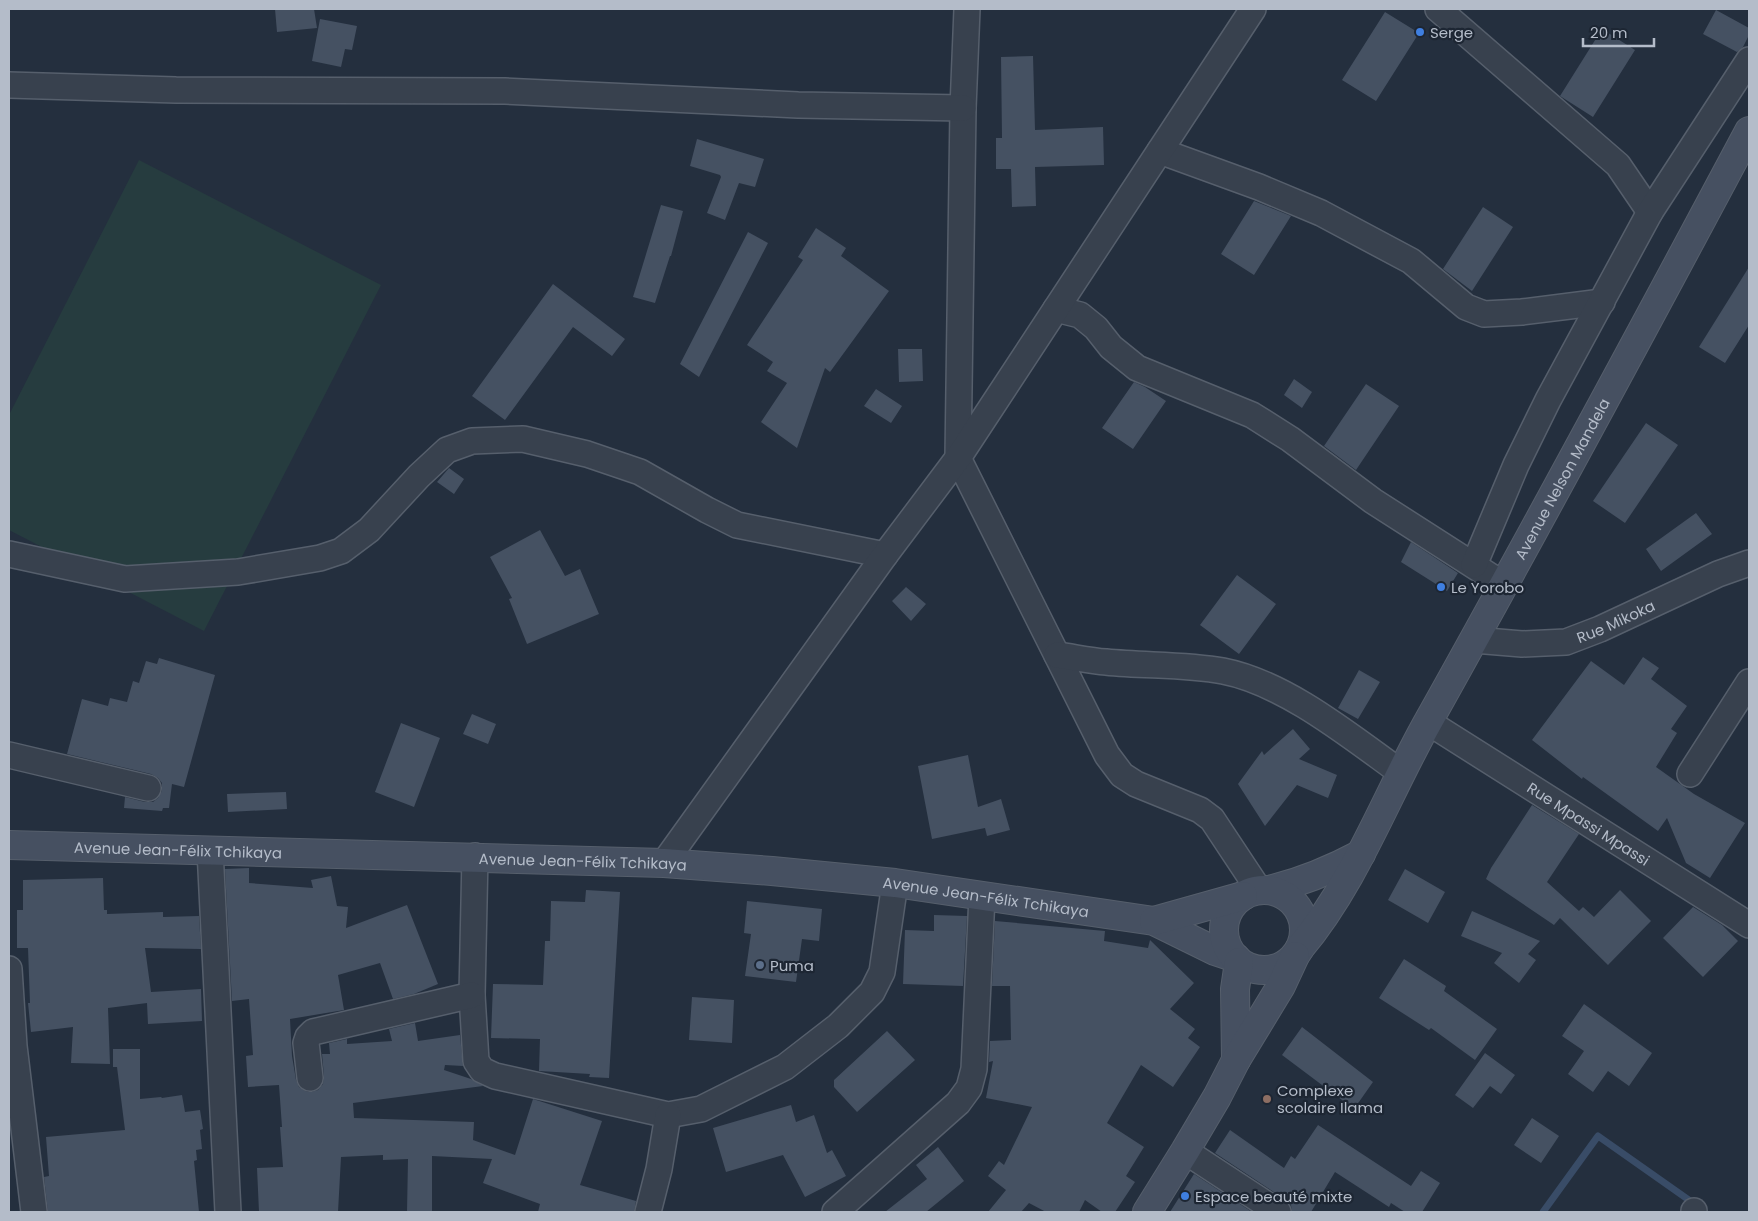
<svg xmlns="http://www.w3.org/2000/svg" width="1758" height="1221" font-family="Poppins,sans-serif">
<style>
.green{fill:#263c3f}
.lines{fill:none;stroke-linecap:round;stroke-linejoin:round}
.stream{stroke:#394c67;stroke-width:7}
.building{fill:#455162}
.street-casing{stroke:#565f6c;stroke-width:28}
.secondary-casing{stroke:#565f6c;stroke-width:30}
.street{stroke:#38414e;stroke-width:25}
.secondary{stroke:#465061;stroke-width:28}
.shop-dot{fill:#3f7fe0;stroke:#1d2633;stroke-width:2}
.service-dot{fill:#5c6f8a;stroke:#1d2633;stroke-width:2}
.education-dot{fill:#8d6e63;stroke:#1d2633;stroke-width:2}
.labels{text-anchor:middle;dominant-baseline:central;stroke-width:4.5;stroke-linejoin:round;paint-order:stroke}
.poi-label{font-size:15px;fill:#b4bcc9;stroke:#1d2633;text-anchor:start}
.street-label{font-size:15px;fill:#b4bcc9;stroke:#1d2633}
</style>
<rect width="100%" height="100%" fill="#242f3e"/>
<path class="green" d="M139,160L381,285L204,631L9,530V415Z"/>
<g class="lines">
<path class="stream" d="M1543,1212L1598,1136L1696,1205"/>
</g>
<path class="building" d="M275,9H314L317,28L277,32Z
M1716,10L1749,28V35L1743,47L1737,52L1703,34Z
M1385,12L1419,33L1376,101L1342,80Z
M320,19L357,26L352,50L345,49L341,67L312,61Z
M1602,29L1635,50L1593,117L1560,96Z
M1033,56L1035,130L1103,127L1104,165L1035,167L1036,206L1012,207L1011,169H996V138H1002L1001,57Z
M697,139L764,159L755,187L739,183L725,220L707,213L721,177L720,175L690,166Z
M1254,201L1291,216L1254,275L1221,254Z
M661,205L683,211L671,256H670L655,303L633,297Z
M1483,207L1513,227L1472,291L1443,269Z
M816,228L846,248L841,256L889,291L830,372L825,368L797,448L761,422L787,383L767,371L773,362L747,345L803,260L798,257Z
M748,232L768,243L699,377L680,364Z
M1749,267V325L1725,363L1699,347Z
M553,284L625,339L612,356L573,327L505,420L472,396Z
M898,349H922L923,381L899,382Z
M1294,379L1312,392L1302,408L1284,395Z
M1134,382L1145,387L1166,401L1133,449L1102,428Z
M1366,384L1399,406L1356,470L1324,446Z
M876,389L902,406L891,423L864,406Z
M1646,423L1678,445L1625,523L1593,501Z
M449,468L464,479L454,494L437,482Z
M1696,513L1712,534L1661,571L1646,549Z
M540,530L565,576L580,569L599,614L527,644L509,599L512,598L490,557Z
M1411,542L1458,573L1447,591L1401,562Z
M1237,575L1276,604L1239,654L1200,625Z
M906,587L926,604L911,621L892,601Z
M1643,657L1659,668L1651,679L1687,706L1671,729L1677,733L1656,767L1694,794L1745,823L1710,878L1686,863L1667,818L1658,831L1583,777L1582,779L1532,740L1591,661L1624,685Z
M159,658L215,675L184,787L172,784L169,808H163L162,811L124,808L125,797L145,802H153L158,798L162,791V783L158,778L151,774L67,754L82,699L108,706L110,698L127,702L133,681L139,683L146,661L157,664Z
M1359,670L1380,682L1358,719L1338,708Z
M472,714L496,724L488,744L463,734Z
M401,723L440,738L414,807L375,792Z
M1293,729L1310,749L1299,759L1337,775L1328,798L1297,785L1265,826L1238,784L1262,751L1264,755Z
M968,755L978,807L1001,799L1010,830L987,836L985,828L932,839L918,766Z
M286,792L287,809L228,812L227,794Z
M1532,805L1579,834L1547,882L1579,911L1583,907L1594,917L1620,890L1651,921L1608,965L1560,918L1554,925L1486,879L1491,868Z
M249,868V883L313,888L311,880L331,876L337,906L348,907L346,928L407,905L438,984L414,994L393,999L380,963L338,975L344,1010L290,1019L292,1056L296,1080L299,1087L305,1091L311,1092L318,1090L323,1084L324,1076L322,1054H330L329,1043L347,1039V1044L392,1041L389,1029L415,1023L418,1041L460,1035L463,1066L445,1065L444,1070L471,1079L483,1086L353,1103L354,1118L474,1122L473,1140L515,1155L533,1099L602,1121L580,1185L636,1201L634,1212H538L540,1204L483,1183L492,1159L432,1156V1212H407L408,1159L383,1160V1155L341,1157L338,1212H259L257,1168L283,1167L280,1127H282L279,1085L248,1087L246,1056L253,1055L249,999L232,1001L225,869Z
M1405,869L1445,892L1428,923L1388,900Z
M103,878L104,910H107V914L163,912V917L199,916L201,949L145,948L151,992L201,989L202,1021L148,1024L147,1003L108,1008L110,1064L71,1063L73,1027L31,1032L28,1003H30L28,948H17V910H23V880Z
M586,890L620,892L609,1078L589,1077L590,1074L539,1071L540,1039L491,1038L493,984L543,985L545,941H550L551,901L585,902Z
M747,901L822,909L819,941L802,939L796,982L745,976L751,934L744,933Z
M1693,907L1722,925L1738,941L1703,977L1663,938Z
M1472,911L1540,941L1528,954L1536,960L1519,983L1494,963L1502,953L1461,936Z
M934,915L967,916L963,986L903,984L905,930L934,931Z
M995,921L1105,931L1104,941L1148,948L1150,940L1194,983L1170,1009L1195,1029L1188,1038L1200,1047L1173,1087L1141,1065L1107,1123L1144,1147L1126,1176L1135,1182L1115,1212H1102L1085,1200L1079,1212H1046L1029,1203L1021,1212H988L1006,1190L988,1176L999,1161L1004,1165L1032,1107L986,1098L993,1061L989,1062L990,1041L1011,1040L1010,986H992Z
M1404,959L1446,986L1444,991L1497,1029L1475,1060L1431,1028L1429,1030L1379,998Z
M692,997L734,1000L732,1043L689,1040Z
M1584,1004L1652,1053L1629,1086L1608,1071L1593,1092L1568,1074L1584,1051L1562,1036Z
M1302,1027L1373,1082L1354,1109L1282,1055Z
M887,1031L915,1060L857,1112L834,1087V1080Z
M113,1049H140V1099L161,1097L162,1098L182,1095L185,1112L200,1110L203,1129L200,1130L202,1149L196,1150L197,1160L194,1161L199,1212H48L44,1177L49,1176L46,1137L125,1130L117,1067H113Z
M1485,1053L1515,1075L1501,1094L1490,1086L1473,1108L1455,1095Z
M791,1105L796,1122L814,1115L827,1153L832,1150L846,1176L805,1197L783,1155L726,1172L713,1128Z
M1532,1118L1559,1136L1541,1163L1514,1145Z
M1318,1125L1411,1186L1421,1171L1440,1183L1422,1212H1405L1391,1203L1389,1207L1335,1172L1311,1212H1292L1291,1205L1286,1200L1215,1153L1230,1130L1284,1168L1291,1156L1295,1159Z
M938,1147L964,1181L926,1212H885L927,1179L916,1165Z
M1194,1174L1252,1212H1170Z"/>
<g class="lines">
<defs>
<g id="street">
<path d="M967,9L963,108L958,458L1107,755L1122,775L1136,784L1200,810L1212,819L1259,890"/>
<path d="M1438,9L1618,165L1650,212"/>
<path d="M9,85L176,90L505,91L798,105L963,108"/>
<path d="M1160,151L1259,187L1321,213L1411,261L1466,307L1484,314L1522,312L1602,302"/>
<path d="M1056,309L1080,315L1096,328L1111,347L1137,368L1252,415L1290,439L1373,501L1504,585"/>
<path d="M9,554L125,579L238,572L320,558L341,551L369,530L419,476L447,450L472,441L523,439L587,454L640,472L707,510L737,525L885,555"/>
<path d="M1474,565L1516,465L1548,400L1650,212L1749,60"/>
<path id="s1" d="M1474,640L1522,644L1566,642L1600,629L1718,574L1749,563"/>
<path d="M1057,655C1073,657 1090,661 1106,662C1145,666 1185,664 1223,671C1285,683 1350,736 1400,772"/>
<path id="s2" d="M1428,722L1749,925"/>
<path d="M9,755L148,788"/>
<path d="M1690,774L1749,682"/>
<path d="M210,850L228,1212"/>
<path d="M475,856L472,995L476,1061L482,1070L495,1076L668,1115L701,1109L785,1067L838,1026L872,992L882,972L895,883"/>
<path d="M664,863L885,555L958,458L1253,9"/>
<path d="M9,969L14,1046L34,1212"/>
<path d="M310,1078L306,1043L308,1037L313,1032L472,995"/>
<path d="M1185,1151L1278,1212"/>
<path d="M648,1212L659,1169L668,1115"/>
<path d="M835,1212L958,1103L969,1088L974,1069L982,896"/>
<path d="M1694,1212V1211"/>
</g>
<g id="secondary">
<path id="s3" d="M9,845L664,863L772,871L895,883L1154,921L1215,951L1236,958"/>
<path d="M1269,890C1302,882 1331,870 1361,854"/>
<circle cx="1264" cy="930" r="40"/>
<path d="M1154,921L1243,896"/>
<path id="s4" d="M1300,948C1356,881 1386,796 1429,720C1538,525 1644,328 1749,131"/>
<path d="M1236,1060L1235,989L1239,962"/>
<path d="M1147,1212L1185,1151L1217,1097L1236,1060L1281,986L1295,956"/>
</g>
</defs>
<use href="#street" class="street-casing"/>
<use href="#secondary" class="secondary-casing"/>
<use href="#street" class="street"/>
<use href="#secondary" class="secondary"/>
</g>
<g class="shop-dot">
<circle cx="1420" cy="32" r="5"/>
<circle cx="1441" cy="587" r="5"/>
<circle cx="1185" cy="1196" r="5"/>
</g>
<circle class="service-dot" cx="760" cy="965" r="5"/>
<circle class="education-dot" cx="1267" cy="1099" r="5"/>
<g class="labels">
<g class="poi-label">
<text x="1430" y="32">Serge</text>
<text x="1451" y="587">Le Yorobo</text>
<text x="770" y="965">Puma</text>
<text x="1277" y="1090">Complexe<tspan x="1277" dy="17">scolaire Ilama</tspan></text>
<text x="1195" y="1196">Espace beauté mixte</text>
</g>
<g class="street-label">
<text stroke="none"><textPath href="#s4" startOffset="538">Avenue Nelson Mandela</textPath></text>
<text stroke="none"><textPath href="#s1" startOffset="146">Rue Mikoka</textPath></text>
<text stroke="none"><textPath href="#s2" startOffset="190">Rue Mpassi Mpassi</textPath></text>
<text stroke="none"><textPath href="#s3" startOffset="169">Avenue Jean-Félix Tchikaya</textPath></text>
<text stroke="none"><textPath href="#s3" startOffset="574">Avenue Jean-Félix Tchikaya</textPath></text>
<text stroke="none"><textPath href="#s3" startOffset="979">Avenue Jean-Félix Tchikaya</textPath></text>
</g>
</g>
<rect width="1758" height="1221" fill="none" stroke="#b4bcc9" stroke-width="20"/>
<path d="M1583 38v8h71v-8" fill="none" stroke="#b4bcc9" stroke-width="2.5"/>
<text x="1590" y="38" font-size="15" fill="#b4bcc9" stroke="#1d2633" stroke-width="4" paint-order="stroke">20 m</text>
</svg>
